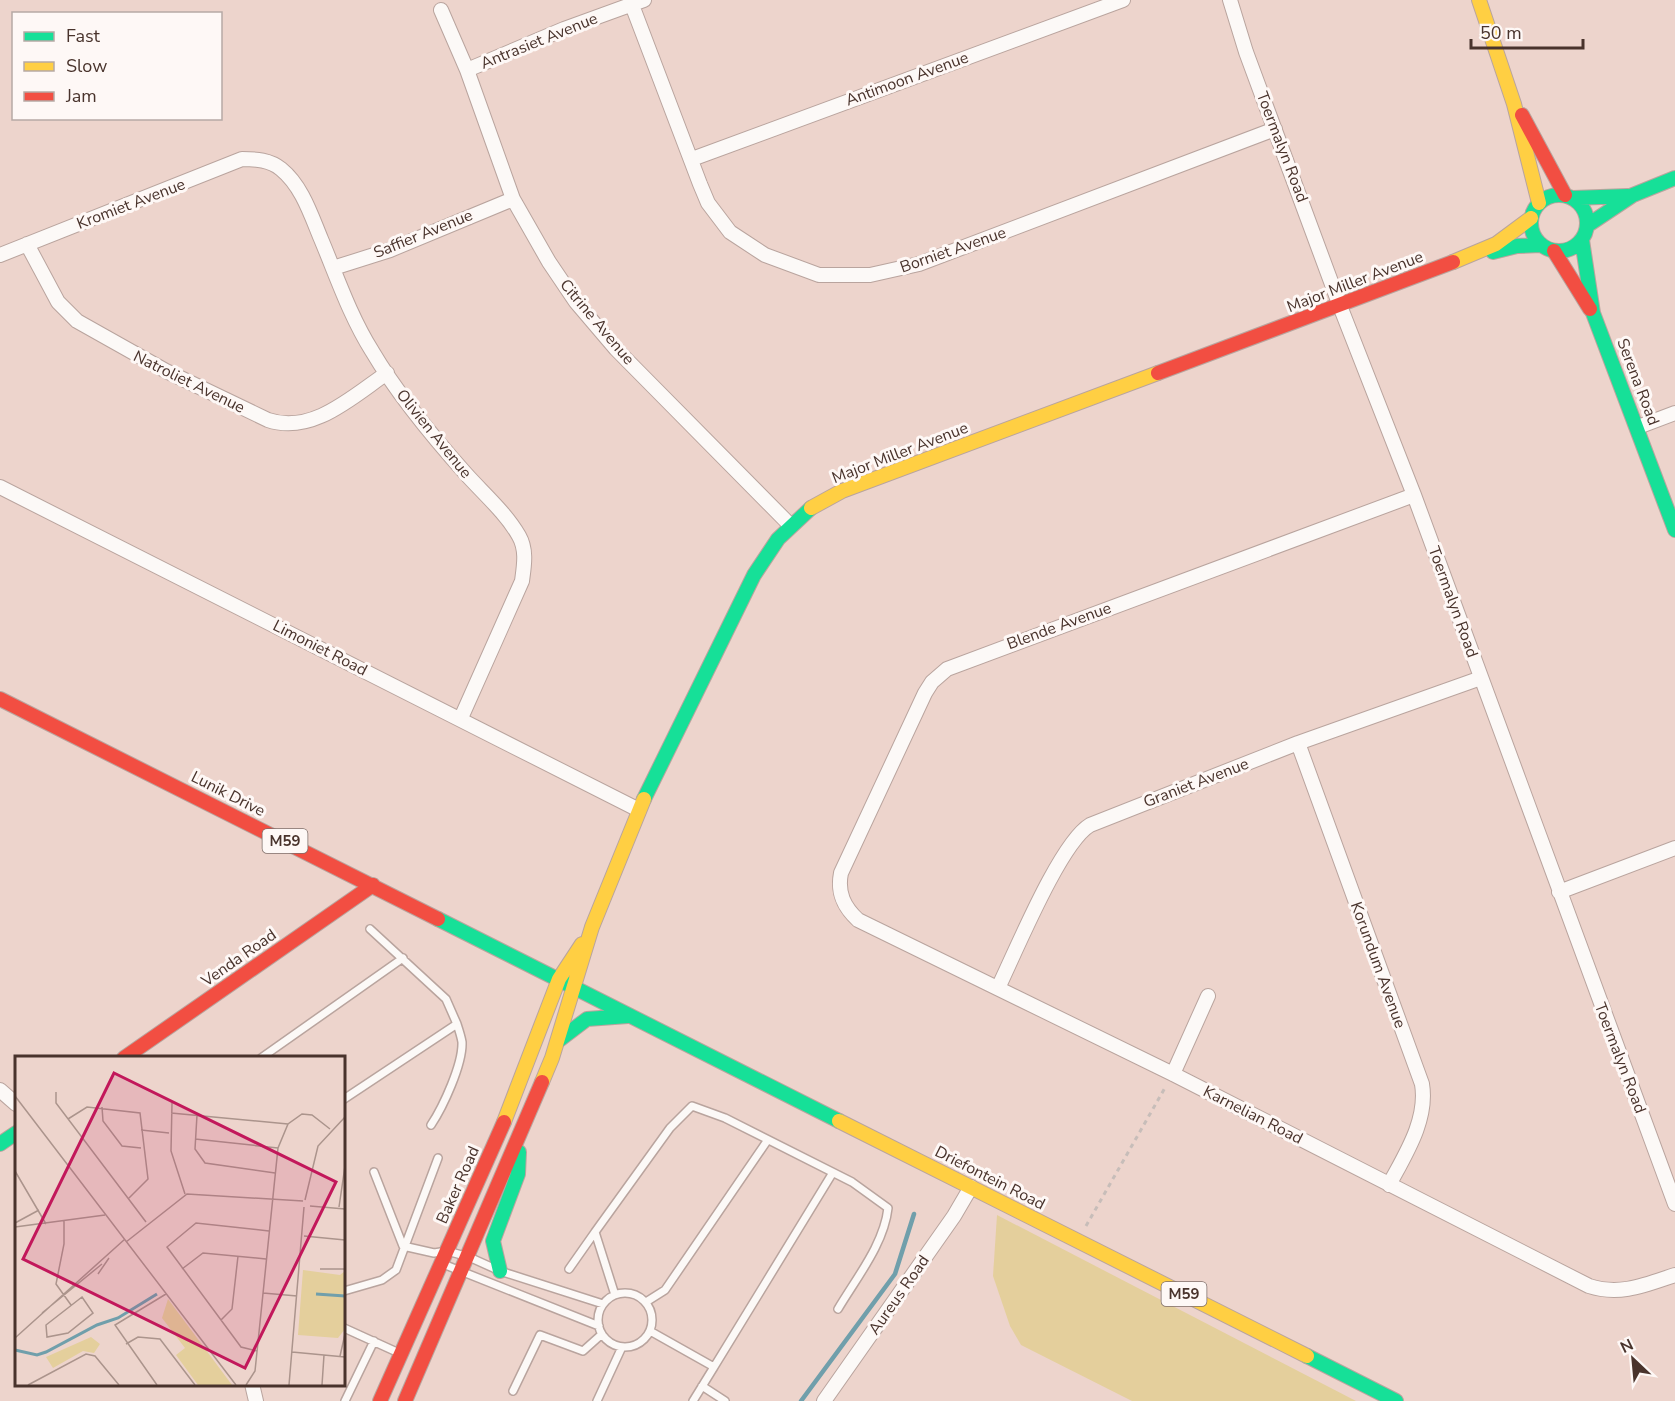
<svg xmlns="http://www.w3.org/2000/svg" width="1675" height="1401" font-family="'Nunito Sans',sans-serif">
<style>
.green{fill:#e4cf9c}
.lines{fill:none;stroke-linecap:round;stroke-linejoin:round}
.stream{stroke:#709fab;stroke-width:4.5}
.lane-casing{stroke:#b9a49e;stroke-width:10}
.street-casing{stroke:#b9a49e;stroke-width:16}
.fast-casing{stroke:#b9a49e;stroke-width:16}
.slow-casing{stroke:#b9a49e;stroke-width:16}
.jam-casing{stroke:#b9a49e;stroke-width:16}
.path{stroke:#c7bdb9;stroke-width:3;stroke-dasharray:4.5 4.5;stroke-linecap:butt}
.lane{stroke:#fcf9f7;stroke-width:7}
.street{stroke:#fcf9f7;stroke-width:14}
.fast{stroke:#16e098;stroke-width:14}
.slow{stroke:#ffcf43;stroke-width:14}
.jam{stroke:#f24e42;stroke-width:14}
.labels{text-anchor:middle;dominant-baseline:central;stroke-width:6;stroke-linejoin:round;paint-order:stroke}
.shield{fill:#fef8f6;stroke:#7f6e69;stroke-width:1.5}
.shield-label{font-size:15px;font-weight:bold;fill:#49332c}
.street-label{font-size:16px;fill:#49332c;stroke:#fef8f6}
.inset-river{fill:none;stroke:#709fab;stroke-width:3}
.inset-road{fill:none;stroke:#ab948c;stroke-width:1.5}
.view{fill:#c2185b;fill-opacity:0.15;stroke:#c2185b;stroke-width:3}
.inset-edge{fill:none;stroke:#49332c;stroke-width:3}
</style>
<rect width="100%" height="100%" fill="#edd4cc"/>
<path class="green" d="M997,1215L1356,1401H1132L1021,1345L1010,1326L993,1276Z"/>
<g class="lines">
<path class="stream" d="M801,1401L895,1274L914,1214"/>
<defs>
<path id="lane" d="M370,929L446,999L457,1024
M261,1058L403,958
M344,1099L457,1024C459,1030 461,1036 462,1042C463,1064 443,1107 431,1125
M374,1172L403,1246L434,1253L447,1251L469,1257L500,1271L603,1304
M443,1264L599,1326
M569,1269L595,1232
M344,1291L382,1280L396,1270L438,1158
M598 1320a27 27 0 1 1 54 0a27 27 0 1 1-54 0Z
M615,1295L595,1232L670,1128L692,1106L725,1118L852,1182L888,1208C884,1244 857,1277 838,1309
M646,1302L665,1290L767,1141
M344,1328L399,1353
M650,1331L714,1367L832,1174
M702,1386L725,1401
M513,1391L540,1335L583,1351L602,1334
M345,1401L374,1341
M597,1401L622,1347
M693,1401L714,1367"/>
<path id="street" d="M1230,0L1246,52L1340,306L1414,495L1675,1204
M632,5L700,184L708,203L730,232L765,255L819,275H870L919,264L1275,129
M441,10L467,70L513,199L549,262L576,302L616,349L790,525
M467,70L564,29L644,0
M692,159L1123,0
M27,244L58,302L77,321L166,371L268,420C312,435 352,397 387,373
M0,255L242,159C256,159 270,160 281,169C302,186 311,215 321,239C337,277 350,316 372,351C398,395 432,436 466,474C483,493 506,513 519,536C527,550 524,566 522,581L461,718
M333,268L390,250L513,199
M1638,427L1675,413
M0,487L639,810
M1414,495L947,669L932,682L925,693L841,873C837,893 844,907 858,920L1173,1074L1589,1286C1620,1296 1645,1285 1675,1275
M1298,743L1422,1084C1428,1120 1405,1155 1389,1185
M1559,892L1675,848
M998,988C1016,951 1060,843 1090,825L1298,743L1481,678
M1173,1074L1208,996
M0,1090L16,1104
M252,1384L256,1401
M824,1401L954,1216L971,1187"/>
<path id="fast" d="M1531 223a28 28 0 1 1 56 0a28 28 0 1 1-56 0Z
M1573,198L1628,196
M1588,225L1633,195L1675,178
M1582,240L1593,313L1675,530
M1493,252L1517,246L1541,245
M644,799L754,575L778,539L811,508
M438,919L839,1121
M558,1041L587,1019L628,1016
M0,1144L16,1133
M500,1271L493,1241L518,1174L519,1152
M1307,1356L1396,1401"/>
<path id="slow" d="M1479,0L1514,104L1539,203
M1453,262L1496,244L1531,218
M811,508L842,491L1158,373
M542,1082L552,1058L592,927L644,799
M839,1121L1307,1356
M504,1122L559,979L582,944"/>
<path id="jam" d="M1522,115L1565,195
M1554,251L1590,309
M1158,373L1453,262
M0,699L438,919
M124,1058L373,885
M380,1401L504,1122
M405,1401L542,1082"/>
</defs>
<use href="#lane" class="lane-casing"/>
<use href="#street" class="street-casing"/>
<use href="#fast" class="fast-casing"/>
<use href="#slow" class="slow-casing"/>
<use href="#jam" class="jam-casing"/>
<path class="path" d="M1086,1226L1166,1086"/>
<use href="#lane" class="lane"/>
<use href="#street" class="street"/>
<use href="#fast" class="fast"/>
<use href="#slow" class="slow"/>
<use href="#jam" class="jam"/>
</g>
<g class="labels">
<g class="shield">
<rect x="262.5" y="829" width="45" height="24" rx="4.5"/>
<rect x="1161.5" y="1282" width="45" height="24" rx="4.5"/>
</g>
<g class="shield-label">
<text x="285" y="841">M59</text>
<text x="1184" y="1294">M59</text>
</g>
<g class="street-label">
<text transform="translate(539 41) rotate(-22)">Antrasiet Avenue</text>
<text transform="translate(907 79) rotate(-20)">Antimoon Avenue</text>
<text transform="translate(1282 147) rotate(69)">Toermalyn Road</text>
<text transform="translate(131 204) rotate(-21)">Kromiet Avenue</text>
<text transform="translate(423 234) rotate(-22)">Saffier Avenue</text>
<text transform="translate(953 250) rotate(-19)">Borniet Avenue</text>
<text transform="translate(1355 282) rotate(-21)">Major Miller Avenue</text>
<text transform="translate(597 322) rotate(50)">Citrine Avenue</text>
<text transform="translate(189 382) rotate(26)">Natroliet Avenue</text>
<text transform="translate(1638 382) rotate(69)">Serena Road</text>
<text transform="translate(434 434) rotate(51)">Olivien Avenue</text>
<text transform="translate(900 453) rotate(-21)">Major Miller Avenue</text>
<text transform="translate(1453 602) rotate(70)">Toermalyn Road</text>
<text transform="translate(1059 626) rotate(-20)">Blende Avenue</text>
<text transform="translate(320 648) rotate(27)">Limoniet Road</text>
<text transform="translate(1196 783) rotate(-21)">Graniet Avenue</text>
<text transform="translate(228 794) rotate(27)">Lunik Drive</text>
<text transform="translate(239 958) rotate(-35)">Venda Road</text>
<text transform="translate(1378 965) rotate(70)">Korundum Avenue</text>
<text transform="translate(1620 1058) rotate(69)">Toermalyn Road</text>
<text transform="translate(1253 1115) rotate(27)">Karnelian Road</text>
<text transform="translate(990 1178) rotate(27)">Driefontein Road</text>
<text transform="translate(458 1185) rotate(-66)">Baker Road</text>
<text transform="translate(899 1295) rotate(-55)">Aureus Road</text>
</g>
</g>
<g transform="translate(15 1056)">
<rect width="330" height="330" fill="#edd4cc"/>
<path d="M288,214L325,219L330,215V273L323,282L283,279ZM153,243L217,329H183L161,299L170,292L147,262ZM76,281L85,288L79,297L68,295L38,312L31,301Z" fill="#e4cf9c"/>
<path class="inset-river" d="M301,238L330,240M0,294L22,299L31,296L82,269L103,262L142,238"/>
<path class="inset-road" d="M41,36V47L131,166M0,40L221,329M157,47L156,95L170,138M87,51L88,65L107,90L126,92M156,57L273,68M182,59L180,93L190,107L260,117M53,63L72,51L125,57L133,123L114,142M126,74L154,77M180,83L263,92M0,115L31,168M290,144L303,90L330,61M295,150L330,153M324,151L330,110M49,165V188L41,228L56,249M0,167L24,154M0,171L90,159M289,180L330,184M111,186L172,138L288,145M167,213L188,197L251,203M305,213H330M83,218L94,202M248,237L282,240M67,241L78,257L53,277L32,281L31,269ZM27,257L87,208M206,264L217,253L223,200M0,282L110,183M111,288L123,281L145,283L180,329M242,295L226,291L152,191L181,167L254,175M277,296L330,301M325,300L330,278M13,329L71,298L80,300L104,329M142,329L100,269L151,238M231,329L240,315L263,92L273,68L287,58L297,59L315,73M274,329L289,151M307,329L309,299"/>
<path class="view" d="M99,17L321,126L230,312L8,203Z"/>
<rect width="330" height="330" class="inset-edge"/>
</g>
<rect x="12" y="12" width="210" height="108" fill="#fef8f6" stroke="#b6a9a5" stroke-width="1.5"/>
<rect x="24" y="32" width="30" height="9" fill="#16e098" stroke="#b6a9a5" stroke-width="1.5"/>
<text x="66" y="42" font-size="18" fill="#49332c">Fast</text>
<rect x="24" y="62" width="30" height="9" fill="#ffcf43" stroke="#b6a9a5" stroke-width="1.5"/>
<text x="66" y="72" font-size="18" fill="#49332c">Slow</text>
<rect x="24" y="92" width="30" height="9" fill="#f24e42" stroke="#b6a9a5" stroke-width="1.5"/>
<text x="66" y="102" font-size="18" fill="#49332c">Jam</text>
<g transform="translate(1633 1359) rotate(334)" stroke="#fef8f6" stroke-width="4.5" paint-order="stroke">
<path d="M0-4.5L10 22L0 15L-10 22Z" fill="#49332c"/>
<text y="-9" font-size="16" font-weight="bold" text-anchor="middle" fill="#49332c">N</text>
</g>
<path d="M1471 39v9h112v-9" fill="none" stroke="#49332c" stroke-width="3"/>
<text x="1480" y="39" font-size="18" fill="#49332c" stroke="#fef8f6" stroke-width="4.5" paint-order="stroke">50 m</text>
</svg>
